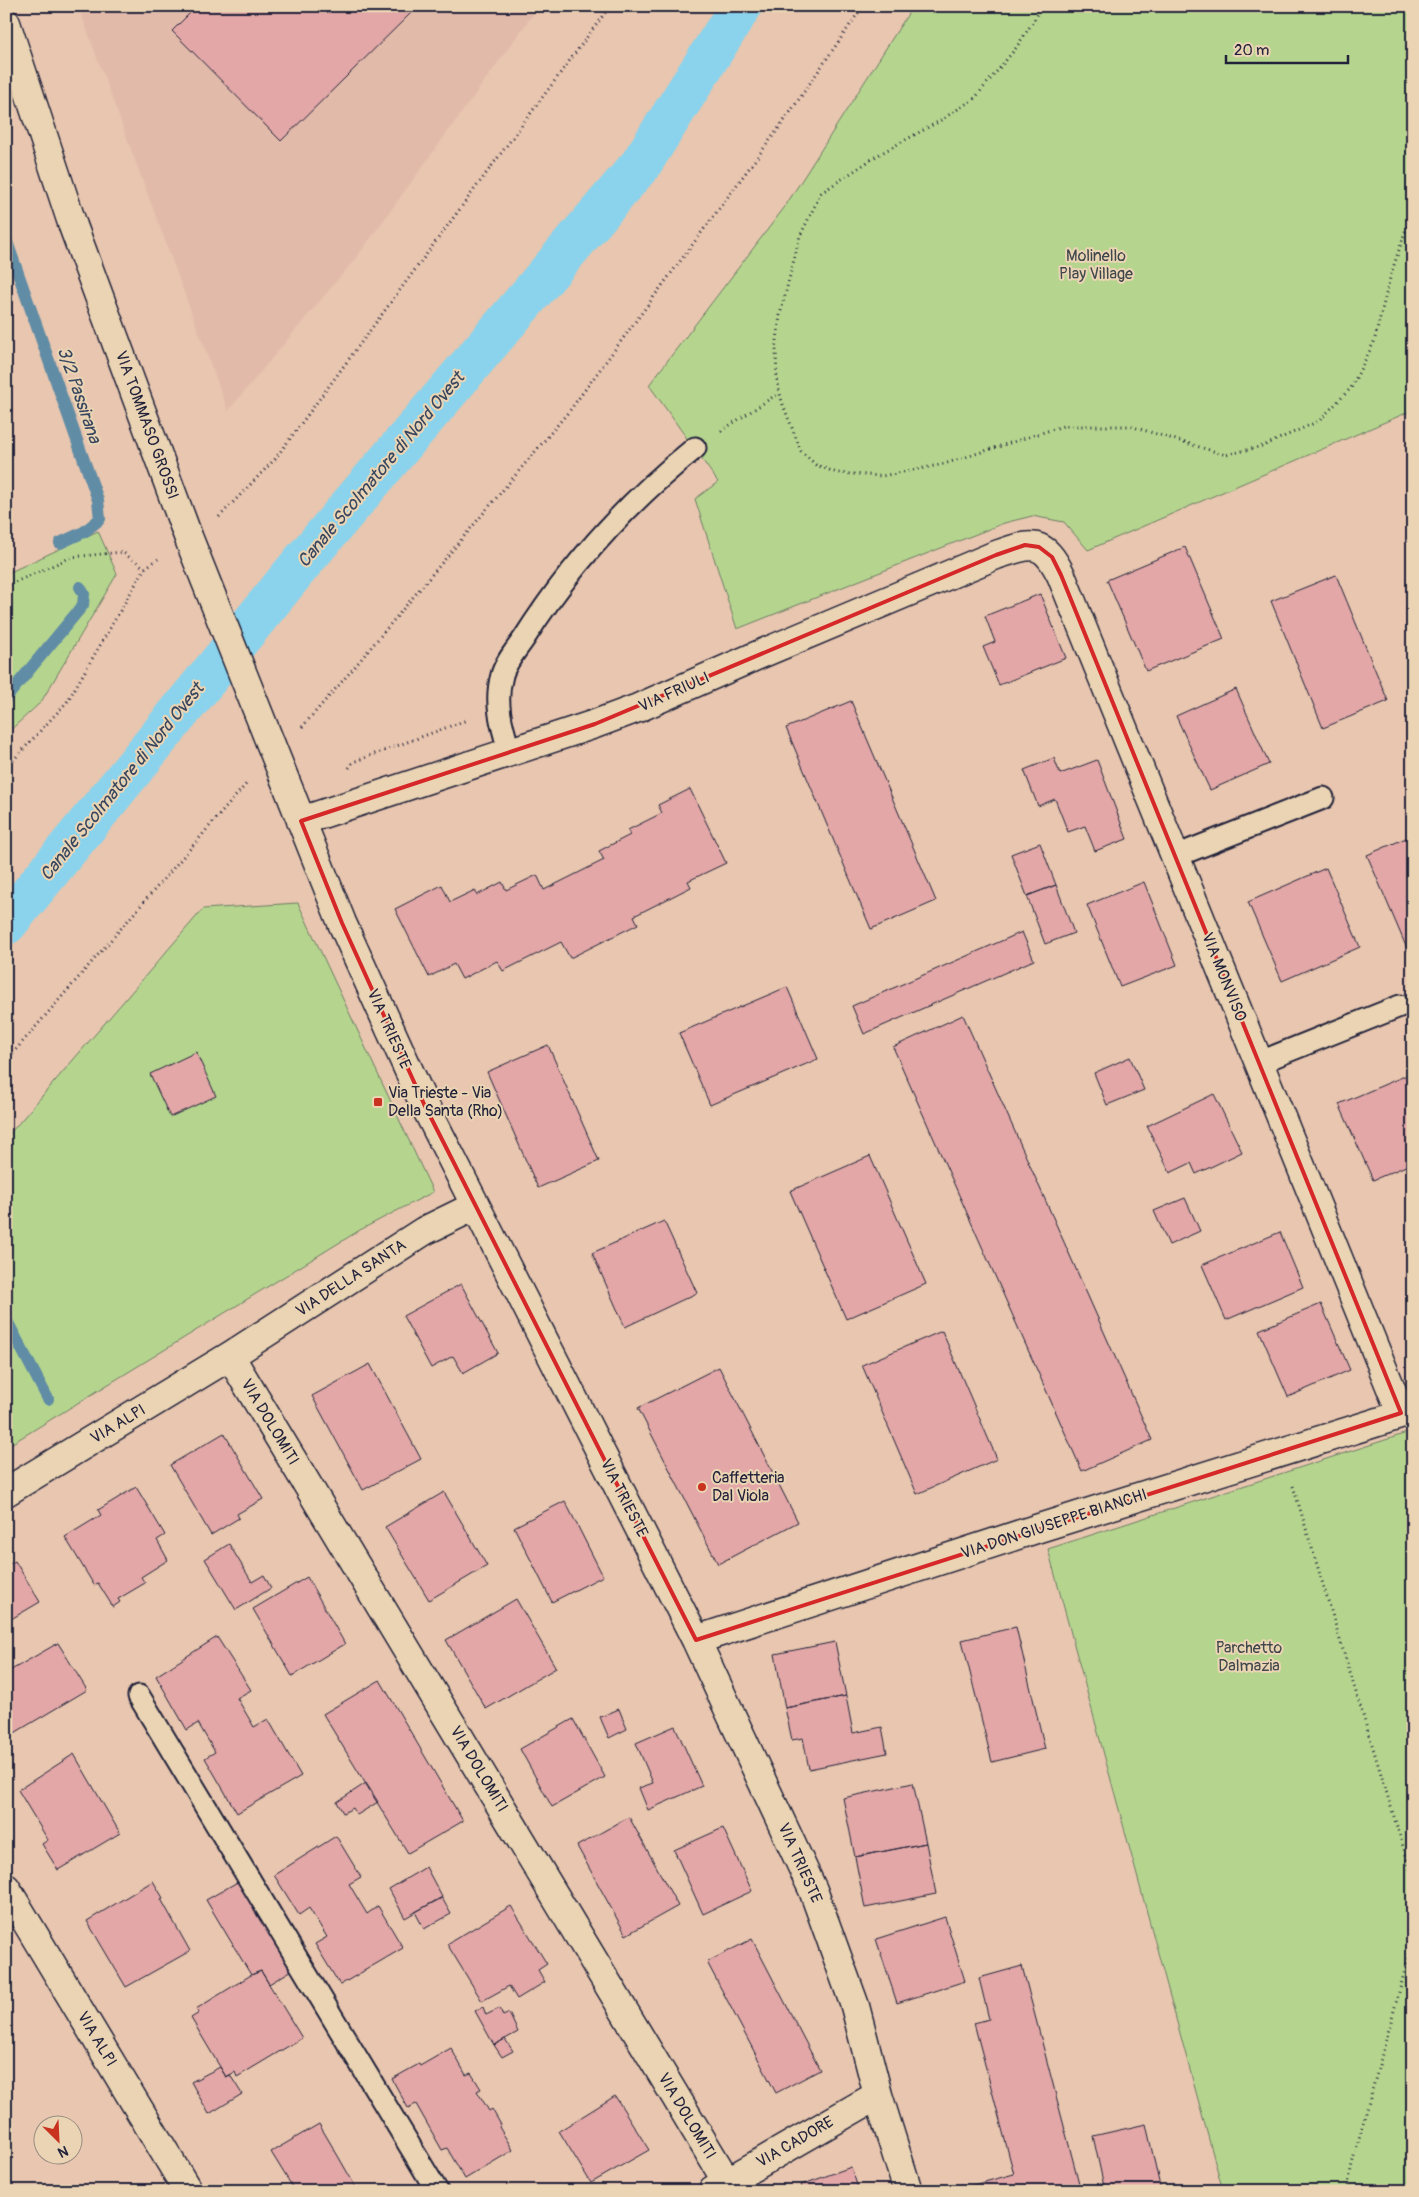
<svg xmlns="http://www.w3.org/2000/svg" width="1419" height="2197" font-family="Pangolin,sans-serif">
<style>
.built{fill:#e2baaa}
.green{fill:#b5d58e;stroke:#6c7c64}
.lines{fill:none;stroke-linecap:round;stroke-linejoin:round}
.stream{stroke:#618ca5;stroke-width:12}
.canal{stroke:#8bd3ec;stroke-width:42}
.building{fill:#e2a7a6;stroke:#22223b}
.lane-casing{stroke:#22223b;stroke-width:25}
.street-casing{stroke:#22223b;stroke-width:31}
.path{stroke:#22223b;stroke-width:3;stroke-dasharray:1 4;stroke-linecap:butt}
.lane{stroke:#ead4b3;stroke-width:21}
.street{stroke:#ead4b3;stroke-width:28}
.marked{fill:none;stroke:#d62828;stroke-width:4;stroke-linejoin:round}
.poi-dot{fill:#c8321e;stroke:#ead4b3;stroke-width:2}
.labels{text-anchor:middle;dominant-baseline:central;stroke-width:4;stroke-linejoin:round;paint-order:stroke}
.park-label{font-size:16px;fill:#3f464c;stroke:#ead4b3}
.street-label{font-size:16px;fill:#22223b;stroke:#ead4b3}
.poi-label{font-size:16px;fill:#22223b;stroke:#ead4b3;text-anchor:start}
.water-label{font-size:18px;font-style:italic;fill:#37455e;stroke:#ead4b3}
</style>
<rect width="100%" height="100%" fill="#e8c6af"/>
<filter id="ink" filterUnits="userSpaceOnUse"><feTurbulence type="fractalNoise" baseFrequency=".02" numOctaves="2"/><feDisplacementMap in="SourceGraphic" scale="10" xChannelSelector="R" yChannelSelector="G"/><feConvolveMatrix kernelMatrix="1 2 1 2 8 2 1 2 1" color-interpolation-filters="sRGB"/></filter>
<g filter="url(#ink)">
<path class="built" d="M78,6H539L359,254L228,411Z"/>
<path class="green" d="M913,6H1413V410L1088,550L1064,522L1032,516L1004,523L737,629L695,499L718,482L649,385L784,208Z
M98,531L117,574L41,702L6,734V574Z
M298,903L433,1192L360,1230L6,1447V1138L203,909Z
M1413,1431V2184L1392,2191H1223L1048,1549Z"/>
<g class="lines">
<path class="stream" d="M6,239L98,500L100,519L84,532L60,543
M6,698L83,605L84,594L80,587
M6,1319L48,1399"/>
<path class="canal" d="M6,924L304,560L641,164L741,6"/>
</g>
<path class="building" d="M197,6H409L413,11L281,141L172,31Z
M1185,547L1224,639L1146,671L1107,580Z
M1336,575L1388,701L1323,728L1271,601Z
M1040,594L1066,658L999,685L983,647L995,642L985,616Z
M1236,689L1269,764L1210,790L1176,716Z
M851,701L936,901L871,929L786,728Z
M1054,758L1060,774L1097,760L1127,839L1095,851L1085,826L1068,832L1055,799L1038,806L1024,770Z
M690,789L726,863L688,881L691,887L634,916L638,924L570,958L561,942L503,971L497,961L462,979L454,964L429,977L395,909L442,885L450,902L475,890L477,895L502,882L506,890L537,875L544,890L604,860L599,851L630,835L628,830L662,813L658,805Z
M1413,835V949L1408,951L1367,855Z
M1040,843L1056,885L1027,896L1011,854Z
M1326,868L1360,947L1282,981L1248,902Z
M1144,882L1177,965L1120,987L1087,905Z
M1056,885L1074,933L1045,944L1027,896Z
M1022,932L1034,960L864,1034L852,1006Z
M787,987L818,1059L710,1105L679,1033Z
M963,1015L1152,1440L1082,1471L893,1047Z
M548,1045L599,1161L538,1188L487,1072Z
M196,1052L216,1096L170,1117L150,1074Z
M1130,1057L1144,1090L1107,1105L1094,1073Z
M1407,1075L1413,1087V1163L1373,1180L1339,1104Z
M1214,1094L1242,1152L1196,1174L1191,1163L1170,1173L1147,1126Z
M870,1156L926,1284L846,1319L790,1191Z
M1185,1198L1200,1231L1169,1245L1154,1211Z
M664,1221L697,1293L625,1327L592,1253Z
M1280,1232L1303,1287L1226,1320L1202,1265Z
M461,1284L498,1353L463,1373L453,1356L431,1368L403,1316Z
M1321,1304L1350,1370L1288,1397L1259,1330Z
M942,1331L997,1459L917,1494L862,1365Z
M370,1364L421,1459L363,1490L312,1396Z
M719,1367L798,1522L718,1564L638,1408Z
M224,1433L263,1499L237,1514L239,1518L211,1535L170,1465Z
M136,1487L165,1535L157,1540L168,1560L141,1577L145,1583L118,1599L120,1602L113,1607L98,1583L94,1585L65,1537L101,1515L98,1510Z
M444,1492L487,1566L429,1600L385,1527Z
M565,1501L603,1576L552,1602L514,1527Z
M229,1544L252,1582L264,1575L271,1588L236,1610L205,1559Z
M15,1561L40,1602L6,1622V1566Z
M307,1577L345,1644L292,1676L253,1609Z
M516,1599L556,1668L486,1709L446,1640Z
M1016,1627L1045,1749L992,1762L962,1640Z
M217,1637L251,1690L237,1698L254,1727L268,1719L301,1776L237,1813L205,1758L215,1752L198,1723L187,1730L156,1676Z
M835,1642L846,1696L785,1708L775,1654Z
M58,1643L87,1690L6,1738V1673Z
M380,1680L463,1821L408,1853L323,1714Z
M846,1696L853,1733L882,1727L887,1753L809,1769L803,1738L792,1740L785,1708Z
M619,1709L627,1729L609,1738L600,1717Z
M573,1719L605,1777L552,1807L520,1749Z
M675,1726L702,1786L648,1810L639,1788L653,1783L636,1743Z
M74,1754L120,1833L58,1870L42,1844L48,1840L18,1790Z
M366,1783L378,1802L357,1815L353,1808L343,1813L337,1802Z
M913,1783L926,1843L855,1857L843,1798Z
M629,1817L678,1906L626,1935L577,1846Z
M723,1828L752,1891L703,1914L674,1850Z
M336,1836L361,1877L349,1884L367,1914L378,1906L403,1948L340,1985L315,1944L327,1937L309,1908L299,1915L274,1875Z
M926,1843L936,1894L865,1908L855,1857Z
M426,1867L442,1897L405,1918L389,1889Z
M241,1880L294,1969L269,1984L261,1971L251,1975L206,1900Z
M153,1881L163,1898L161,1899L190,1951L126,1987L87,1921Z
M442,1898L451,1914L424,1929L415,1912Z
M511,1906L547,1964L538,1970L545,1982L517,1999L509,1986L482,2001L447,1944Z
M945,1917L965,1981L897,2003L876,1939Z
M752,1939L820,2070L776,2093L707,1962Z
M1022,1966L1081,2191H951L1014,2174L974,2023L989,2019L979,1978Z
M261,1971L302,2038L237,2077L235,2072L226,2077L191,2018L199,2013L196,2009L251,1975Z
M483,2007L486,2015L500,2008L503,2016L509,2013L518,2032L494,2045L475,2011Z
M505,2039L513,2051L502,2057L494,2045Z
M451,2048L466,2075L471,2073L481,2089L477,2091L489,2111L492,2109L501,2125L499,2127L513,2150L465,2179L447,2148L442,2150L416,2104L408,2108L392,2079L419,2064L420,2066Z
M220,2067L226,2077L230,2075L242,2094L209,2114L191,2082Z
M615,2096L649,2150L591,2183L559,2131Z
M319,2124L338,2156L358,2191H295L271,2152Z
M1146,2124L1161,2191H1105L1093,2136Z
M851,2167L859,2191H803L801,2185Z"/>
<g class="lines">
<defs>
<path id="lane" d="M510,753C502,727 494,703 502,675C505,663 516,650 523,640C569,567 628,502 695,448
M1176,856L1323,798
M1258,1063L1400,1006
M139,1696L437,2191"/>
<path id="street" d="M6,23L73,226L189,539L342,923L424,1104L696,1640L813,1890L855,2006L878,2095L908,2191
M301,821L595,724L638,708L756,656L996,555C1031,543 1043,538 1061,575L1401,1413
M230,1356L727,2182
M6,1492L230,1356L424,1231L475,1206
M696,1640L1036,1529L1413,1411
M6,1888L188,2191
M713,2190L878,2095"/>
</defs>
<use href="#lane" class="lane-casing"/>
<use href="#street" class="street-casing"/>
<path class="path" d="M1043,6L1016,48L975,98L938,122L878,155L821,193L800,236L780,315L776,349L777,381L782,402L801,451L816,465L837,473L882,476L944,464L1063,426H1130L1226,455L1263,446L1319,421L1351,388L1374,342L1391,274L1413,208
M721,431L779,393
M219,517L275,459L610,6
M6,586L72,557L122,552L145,568
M302,727L352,670L570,410L784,121L863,6
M6,768L67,702L145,568L158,559
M349,768L353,762L467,720
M6,1061L248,782
M1293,1486L1413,1879
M1347,2191L1352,2164L1413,1941"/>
<use href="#lane" class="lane"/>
<use href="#street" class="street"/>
</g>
</g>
<path class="marked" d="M1025,545L1039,547L1052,557L1061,575L1401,1413L696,1640L424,1104L342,923L301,821L595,724L996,555Z"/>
<g class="poi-dot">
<rect x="373" y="1097" width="10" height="10" rx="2.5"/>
<circle cx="702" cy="1487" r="5"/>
</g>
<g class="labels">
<g class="park-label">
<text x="1096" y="256">Molinello<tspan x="1096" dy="18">Play Village</tspan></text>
<text x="1249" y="1648">Parchetto<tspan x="1249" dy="18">Dalmazia</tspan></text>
</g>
<g class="street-label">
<text transform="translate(147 425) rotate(70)">VIA TOMMASO GROSSI</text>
<text transform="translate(674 692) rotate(-24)">VIA FRIULI</text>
<text transform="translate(1224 977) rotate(68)">VIA MONVISO</text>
<text transform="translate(389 1029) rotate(66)">VIA TRIESTE</text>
<text transform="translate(351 1278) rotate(-33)">VIA DELLA SANTA</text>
<text transform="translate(270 1422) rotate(59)">VIA DOLOMITI</text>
<text transform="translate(118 1424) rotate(-31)">VIA ALPI</text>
<text transform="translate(624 1498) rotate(63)">VIA TRIESTE</text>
<text transform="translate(1054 1524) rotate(-18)">VIA DON GIUSEPPE BIANCHI</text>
<text transform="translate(479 1769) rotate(59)">VIA DOLOMITI</text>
<text transform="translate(800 1863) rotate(66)">VIA TRIESTE</text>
<text transform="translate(97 2039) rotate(59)">VIA ALPI</text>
<text transform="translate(687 2116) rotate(59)">VIA DOLOMITI</text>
<text transform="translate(795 2142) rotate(-30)">VIA CADORE</text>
</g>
<g class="poi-label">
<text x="388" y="1093">Via Trieste - Via<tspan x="388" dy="18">Della Santa (Rho)</tspan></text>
<text x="712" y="1478">Caffetteria<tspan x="712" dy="18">Dal Viola</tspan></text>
</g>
<g class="water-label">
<text transform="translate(79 395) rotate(71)">3/2 Passirana</text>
<text transform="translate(381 470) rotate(-50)">Canale Scolmatore di Nord Ovest</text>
<text transform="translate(122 782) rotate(-51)">Canale Scolmatore di Nord Ovest</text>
</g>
</g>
<rect width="1419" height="2197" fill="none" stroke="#ead4b3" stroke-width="25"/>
<rect x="12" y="12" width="1394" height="2172" fill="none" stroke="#22223b" stroke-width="2" filter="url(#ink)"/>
<g transform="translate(58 2140) rotate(156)"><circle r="24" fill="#ead4b3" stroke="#9a8d83"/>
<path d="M0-4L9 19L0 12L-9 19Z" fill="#c8321e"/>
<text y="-8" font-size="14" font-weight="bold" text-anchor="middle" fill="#22223b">N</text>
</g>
<path d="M1226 55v8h122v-8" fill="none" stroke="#22223b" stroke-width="2.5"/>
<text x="1234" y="55" font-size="15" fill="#22223b" stroke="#ead4b3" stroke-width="4" paint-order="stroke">20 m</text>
</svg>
